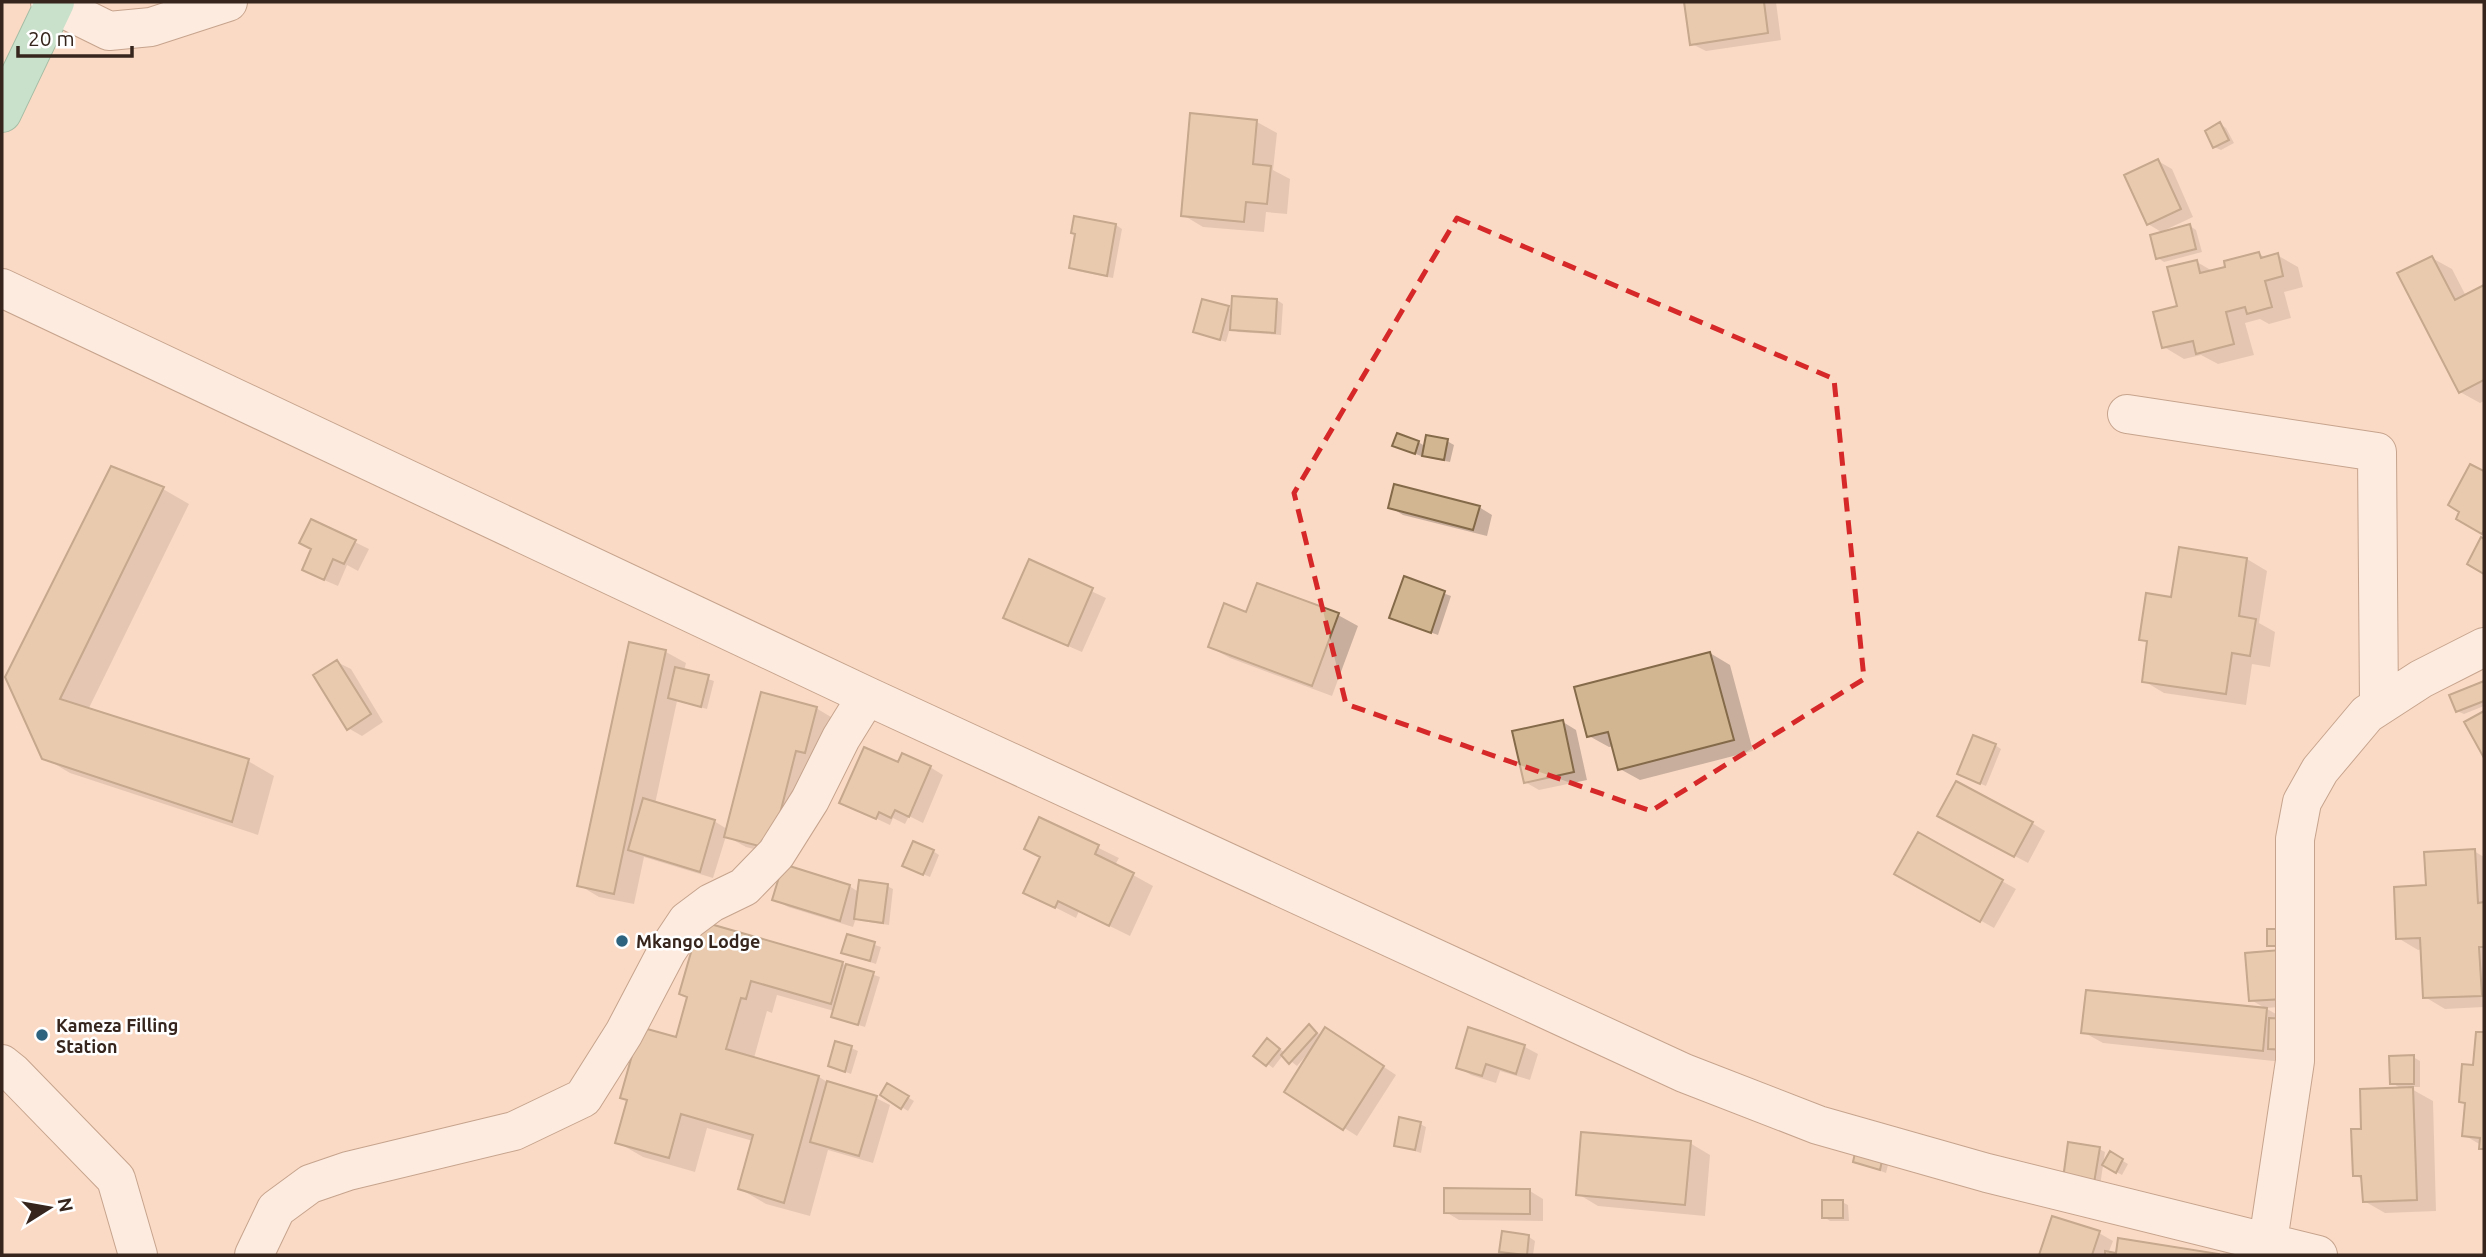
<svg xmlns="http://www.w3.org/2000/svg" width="2486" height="1257" font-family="Ubuntu,sans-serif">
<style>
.shadow{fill:#0003}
.building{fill:#d2b692;stroke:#846a49;stroke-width:2}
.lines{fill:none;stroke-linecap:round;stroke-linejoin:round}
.minor-casing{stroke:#85614a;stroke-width:40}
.major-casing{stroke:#3c977d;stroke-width:40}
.minor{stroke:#fff;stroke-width:38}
.major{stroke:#8ce6d0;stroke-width:38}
.marked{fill:none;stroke:#d62828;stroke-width:5;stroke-dasharray:14 9;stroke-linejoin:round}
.poi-dot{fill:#2d637f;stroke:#fff;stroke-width:2.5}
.labels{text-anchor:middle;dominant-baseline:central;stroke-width:5;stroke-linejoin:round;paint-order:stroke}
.poi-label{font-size:18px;font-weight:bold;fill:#35251c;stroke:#fff;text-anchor:start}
</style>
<rect width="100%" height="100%" fill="#fbdac5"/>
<path class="shadow" d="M1686,2H1776L1781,40L1706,51L1692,44Z
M1257,122L1277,133L1273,170L1290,179L1287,214L1266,212L1264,232L1203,227L1183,215Z
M2220,124L2226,128L2234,143L2221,150L2214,147Z
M2158,161L2172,169L2193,217L2163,231L2164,233L2190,226L2196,230L2202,252L2164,262L2158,258L2163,233L2148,224Z
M1075,218L1116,225L1122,229L1113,278L1077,271L1071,268L1077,234Z
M2259,254L2266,258L2277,255L2298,267L2303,287L2284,292L2291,318L2269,324L2260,319L2245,323L2254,355L2218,364L2201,355L2184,359L2164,347L2197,262L2214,272Z
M2432,258L2452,269L2466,296L2484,287V401L2480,403L2460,392Z
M1277,300L1283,304L1281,335L1238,332L1230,328L1226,342L1195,331L1228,308L1233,311Z
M1447,441L1454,445L1450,462L1430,458L1422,454L1421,456L1395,446L1418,442L1425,446Z
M112,468L163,489L189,504L88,710L248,761L274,776L258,835L70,773L43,757Z
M1390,507H1479L1492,515L1487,536L1403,515Z
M312,521L369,549L358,571L347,565L338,586L317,577Z
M2247,559L2267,571L2259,623L2275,632L2270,667L2252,664L2246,705L2164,693L2144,681L2149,643L2141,639L2172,599Z
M1029,562L1106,598L1082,652L1019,625Z
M1405,579L1451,596L1438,635L1391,618Z
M1247,614L1338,615L1358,626L1332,696L1230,658L1210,647Z
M666,652L686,663L684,671L714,681L707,709L677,701L655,804L714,821L727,829L816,708L836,720L791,859L746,847L726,836L713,878L644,857L634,904L599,897L579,885Z
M1710,653L1730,665L1753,751L1640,780L1620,769L1614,746L1609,747L1589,736Z
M337,662L351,669L383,722L362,736L348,728Z
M2484,683V706L2464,714L2457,711L2451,696Z
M1563,722L1576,730L1587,780L1539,790L1525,782Z
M1995,745L2001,749L1986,786L1965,777Z
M899,765L930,767L943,775L923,823L909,816L905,824L893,818L890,825L841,802Z
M1040,819L1119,858L1115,865L1153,886L1130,936L1079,911L1076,918L1025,892L1042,858Z
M1953,823H2032L2045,831L2028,863Z
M1918,834L2016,889L1994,928L1896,873Z
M933,851L939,855L930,877L911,869Z
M2474,851L2484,857V1007L2445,1009L2425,997L2423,949L2418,950L2398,938L2428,886Z
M849,886L859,892L887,886L893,889L889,925L862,921L856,918L853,927L788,907L774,899Z
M701,923L843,964L880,977L865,1027L839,1019L833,1016L834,1011L777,995L772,1013L767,1011L754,1058L819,1077L829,1083L876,1098L890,1105L873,1163L828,1150L810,1216L766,1204L740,1189L753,1141L707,1128L695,1172L643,1157L617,1142L629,1101L622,1097L677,1039L689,998L681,993Z
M848,936L881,947L876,964L843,953Z
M2247,955L2297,1006L2265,1008L2251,1000Z
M2267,1009L2294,1024L2283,1062L2103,1043L2083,1032Z
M1309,1027L1322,1036L1339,1037L1396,1075L1357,1136L1286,1091L1311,1052L1310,1051L1297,1066L1283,1055L1273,1068L1256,1055L1274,1044L1285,1053Z
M1469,1029L1525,1047L1538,1054L1530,1080L1500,1071L1496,1083L1471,1075L1458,1067Z
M2477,1034H2484V1150L2481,1145L2464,1135L2467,1105L2461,1101L2474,1067Z
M851,1048L858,1051L851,1074L830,1066Z
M2413,1057L2420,1061V1087H2408L2433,1101L2436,1211L2385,1213L2364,1201L2363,1180L2355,1175L2363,1131L2402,1089L2392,1083Z
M888,1085L914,1101L908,1111L882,1095Z
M1420,1124L1426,1127L1421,1153L1396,1145Z
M1690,1143L1710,1155L1705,1216L1598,1206L1578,1194Z
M2099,1149L2105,1152L2100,1186L2072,1181Z
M2111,1154L2128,1164L2122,1175L2104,1165Z
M1855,1161H1889L1886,1173Z
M1530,1191L1543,1199V1221L1459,1220L1446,1212Z
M1842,1202L1848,1205L1849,1221H1830L1824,1217Z
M2053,1218L2099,1233L2113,1241L2108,1254L2117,1255L2119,1240L2215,1255H2041Z
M1529,1237L1535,1241L1533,1255H1512L1501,1251Z"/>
<path class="building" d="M1684,2H1764L1768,33L1690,45Z
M1190,113L1257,120L1253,164L1271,166L1267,204L1246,202L1244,222L1181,216Z
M2220,122L2229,140L2213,148L2205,131Z
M2158,159L2181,209L2147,225L2124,175Z
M1074,216L1116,224L1107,276L1069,268L1075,234L1071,233Z
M2190,224L2196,249L2156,259L2150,235Z
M2259,252L2261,258L2278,253L2283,276L2265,281L2272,307L2247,314L2245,307L2226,312L2234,344L2196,354L2193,341L2162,348L2153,312L2177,306L2167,267L2197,260L2200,273L2225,267L2224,261Z
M2432,256L2455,300L2484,285V380L2459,393L2397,273Z
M1232,296L1277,299L1275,333L1230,330Z
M1202,299L1229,306L1220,340L1193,332Z
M1397,433L1419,441L1415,454L1392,446Z
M1426,435L1448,439L1444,460L1422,456Z
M2470,464L2484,471V530L2482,534L2456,519L2459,512L2448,505Z
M111,466L164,487L60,699L249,759L232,822L42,759L5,677Z
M1394,484L1480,506L1473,530L1388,508Z
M311,519L356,540L344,564L333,559L324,580L302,570L311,549L299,543Z
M2481,537L2484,539V574L2467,564Z
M2179,547L2247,558L2239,616L2256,619L2250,656L2232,653L2226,694L2142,682L2147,641L2139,640L2146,593L2171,597Z
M1029,559L1093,588L1068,646L1003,618Z
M1404,576L1445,591L1431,633L1389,618Z
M1257,583L1339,613L1312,686L1208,647L1224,603L1246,612Z
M629,642L666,650L614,894L577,886Z
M1710,652L1734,740L1618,770L1608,732L1587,737L1574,687Z
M337,660L371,714L347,730L313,675Z
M675,667L709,675L701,707L668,698Z
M2484,681V701L2456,712L2449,695Z
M761,692L817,707L805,753L796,751L771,849L724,837Z
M2484,711V758L2464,722Z
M1563,720L1574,772L1524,783L1512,731Z
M1973,735L1996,744L1980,784L1957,774Z
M864,747L898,762L902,753L931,766L909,817L895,810L891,818L879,812L876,819L839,803Z
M1956,781L2033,822L2014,857L1937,816Z
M643,798L715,820L700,872L628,850Z
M1039,817L1099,845L1095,854L1134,873L1109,926L1058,901L1055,908L1023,893L1040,857L1024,849Z
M1918,832L2003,880L1980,922L1894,874Z
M913,841L934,850L923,875L902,866Z
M2475,849L2478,903L2484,902V947H2479L2482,996L2423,998L2420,938L2396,939L2394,887L2426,885L2424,852Z
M783,864L850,885L840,921L772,900Z
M859,880L888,884L883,923L854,919Z
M700,921L843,962L831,1004L751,981L746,999L741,998L726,1049L819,1076L784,1203L738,1189L753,1135L681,1114L669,1158L615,1143L627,1100L620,1098L640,1027L676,1037L687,997L679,994Z
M2267,929H2280V946H2267Z
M847,934L875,942L870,961L841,953Z
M2280,950L2284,999L2249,1001L2245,953Z
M846,964L874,972L858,1025L831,1017Z
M2086,990L2267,1008L2263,1051L2081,1033Z
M2269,1018L2288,1019V1050L2268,1049Z
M1309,1024L1317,1033L1289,1064L1281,1055Z
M1325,1027L1384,1066L1343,1130L1284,1092Z
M1468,1027L1525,1045L1516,1074L1486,1064L1482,1076L1456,1068Z
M2476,1032H2484V1149H2479L2480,1138L2462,1136L2465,1103L2459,1102L2462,1064L2473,1065Z
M1267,1038L1280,1049L1266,1066L1253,1056Z
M835,1041L852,1046L845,1072L828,1066Z
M2414,1055V1084H2390L2389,1056Z
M827,1081L877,1096L859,1156L810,1142Z
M887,1083L909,1096L901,1109L880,1095Z
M2413,1087L2417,1200L2363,1202L2361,1176H2353L2351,1129H2361L2360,1089Z
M1399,1117L1421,1122L1415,1150L1394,1146Z
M1581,1132L1691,1141L1685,1205L1576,1195Z
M2068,1142L2100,1147L2094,1183L2063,1179Z
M1856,1148L1883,1156L1880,1170L1853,1162Z
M2110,1151L2123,1159L2116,1173L2102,1165Z
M1444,1188L1530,1189V1214L1444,1213Z
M1822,1200H1843V1218H1822Z
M2052,1216L2100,1231L2092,1255H2039Z
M1502,1231L1529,1235L1527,1255L1499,1252Z
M2118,1238L2219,1254V1255H2105V1251L2116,1253Z"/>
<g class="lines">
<defs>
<path id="minor" d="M50,2L109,31L151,27L228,2
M2,288L867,696L1684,1073L1818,1125L1987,1173L2318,1255
M2127,414L2377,452L2379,706
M2,1064L12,1072L116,1179L138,1255
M254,1255L276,1209L310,1184L348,1171L514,1131L583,1098L624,1033L667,951L687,921L711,903L744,887L776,854L810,800L841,738L867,696
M2266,1255L2295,1061V839L2302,802L2320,770L2367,714L2421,679L2484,647"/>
<path id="major" d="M2,113L55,2"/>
</defs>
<use href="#minor" class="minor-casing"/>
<use href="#major" class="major-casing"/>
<use href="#minor" class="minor"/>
<use href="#major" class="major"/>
</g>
<path d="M0 0H2486V1257H0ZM1457,218L1834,379L1864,679L1651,811L1346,704L1294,493Z" fill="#fbdac5" fill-opacity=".55" fill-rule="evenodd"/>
<path class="marked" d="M1457,218L1834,379L1864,679L1651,811L1346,704L1294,493Z"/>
<g class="poi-dot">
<circle cx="622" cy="941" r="7"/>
<circle cx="42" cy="1035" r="7"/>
</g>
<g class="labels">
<g class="poi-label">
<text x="636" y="941">Mkango Lodge</text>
<text x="56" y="1025">Kameza Filling<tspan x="56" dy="21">Station</tspan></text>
</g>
</g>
<rect width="2486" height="1257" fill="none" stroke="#35251c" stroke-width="7"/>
<g transform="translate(49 1208) rotate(79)" stroke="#ffffff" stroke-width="5" paint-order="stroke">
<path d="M0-5L12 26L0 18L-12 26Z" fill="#35251c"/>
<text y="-10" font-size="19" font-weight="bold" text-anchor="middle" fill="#35251c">N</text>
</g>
<path d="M18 46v10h114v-10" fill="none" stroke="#35251c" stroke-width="3.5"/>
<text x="28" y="46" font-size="21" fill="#35251c" stroke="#ffffff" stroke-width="5" paint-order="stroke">20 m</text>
</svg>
